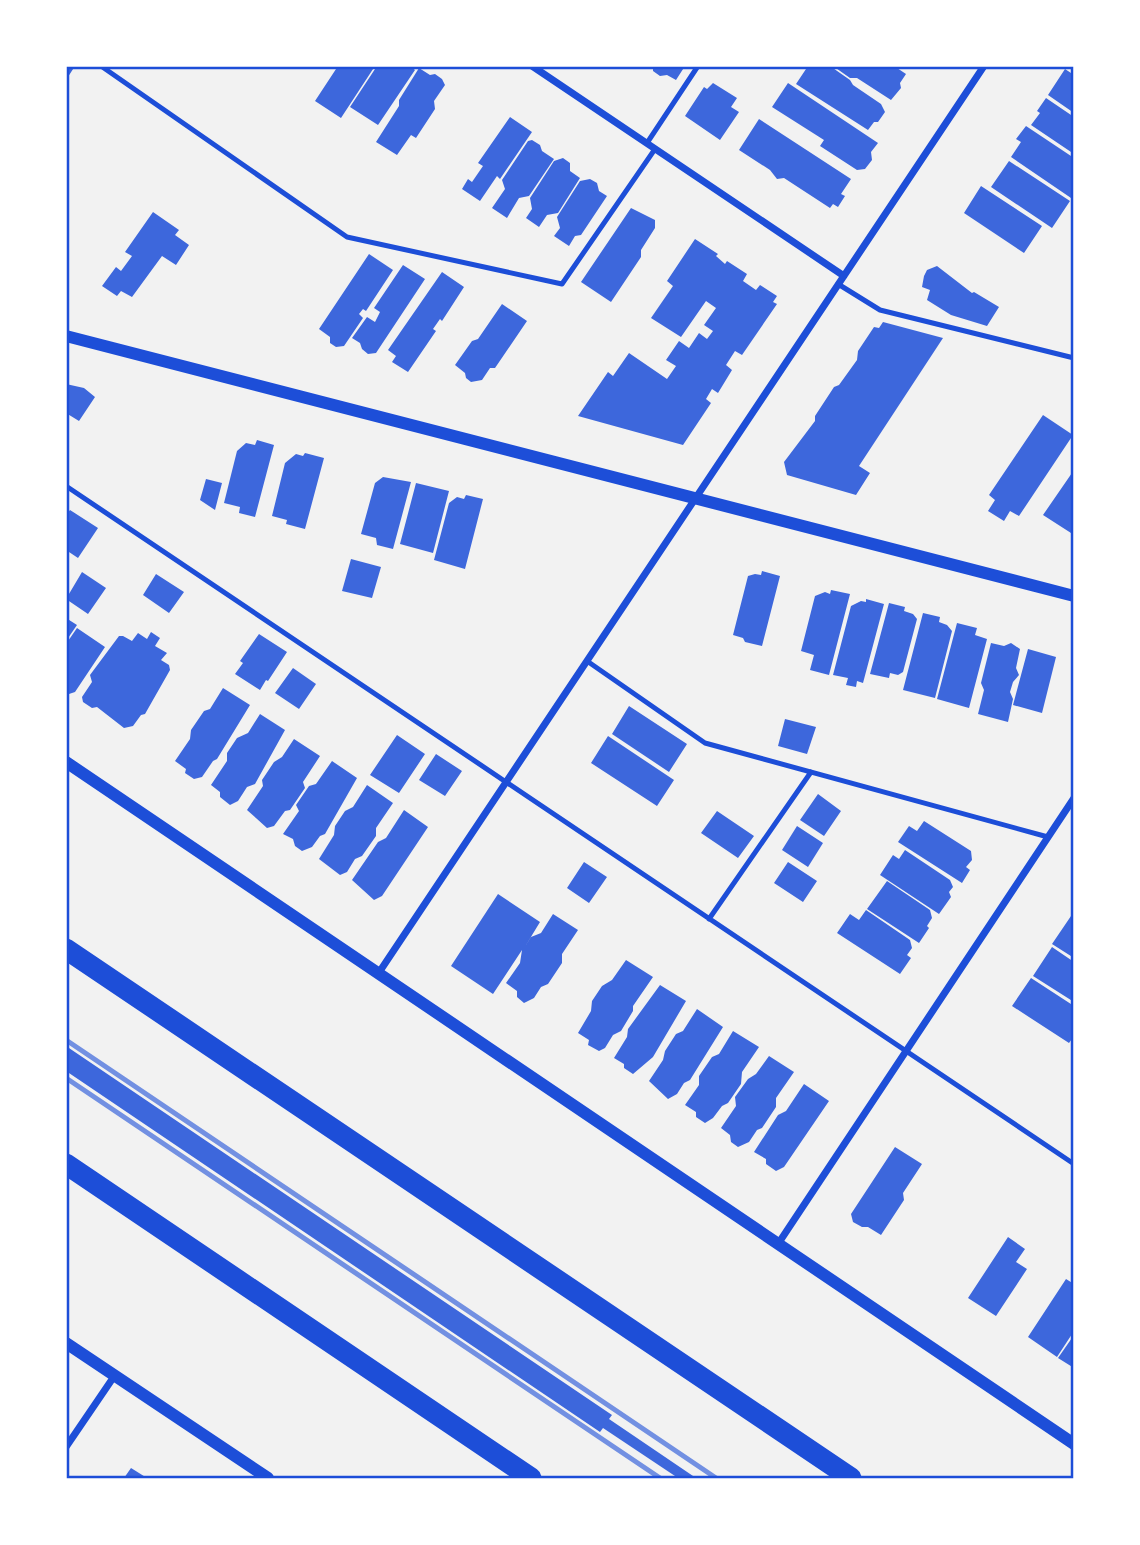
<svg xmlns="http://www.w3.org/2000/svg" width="1140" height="1545" font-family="'Open Sans',sans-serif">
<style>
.building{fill:#3d67dc}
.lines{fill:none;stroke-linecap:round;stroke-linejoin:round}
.service{stroke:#1d4ed8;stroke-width:5}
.minor{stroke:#1d4ed8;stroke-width:7}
.tertiary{stroke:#1d4ed8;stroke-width:12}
.motorway{stroke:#1d4ed8;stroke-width:21}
.rail{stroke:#7290e2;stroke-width:5}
.neatline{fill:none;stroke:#1d4ed8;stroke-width:2.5}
</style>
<rect width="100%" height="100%" fill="#f2f2f2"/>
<path class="building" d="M66,66H75L66,80Z
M338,66H375L341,118L315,101Z
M377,66H410L415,70L378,125L350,107Z
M653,66H685L676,80L667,75L660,76L653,71Z
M808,66H830L850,80L853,85L881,104L885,112L878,122H874L868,130L796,84Z
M833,66H894L906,74L900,83L901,88L891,100L857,78H850Z
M419,68L430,75L435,74L442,79L445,85L434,101L435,109L416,138L411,135L397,155L376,142L399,106V100Z
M1065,69L1074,75V113L1048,95Z
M713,83L737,98L731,107L739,112L720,140L685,116L704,87L707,89Z
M788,83L878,143L871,152L872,160L865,169L857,170L820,146L824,140L772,107Z
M1046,98L1074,117V154L1031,125L1040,113L1037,111Z
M510,117L532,132L500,179L497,176L480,201L462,189L468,179L472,182L483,166L478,163Z
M759,119L851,179L841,194L845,196L838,207L833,204L830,208L784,178L777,179L770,170L739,150Z
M1026,126L1074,158V194L1071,198L1011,157L1021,142L1016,139Z
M532,140L540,145L542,151L554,159L529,196L519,198L507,218L492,208L505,189L502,180L528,141Z
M563,158L570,163V171L580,178L558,213L547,215L539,227L526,218L532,209L530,198L554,161Z
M1009,161L1070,201L1052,228L991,187Z
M590,179L597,183L599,191L607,196L581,235L575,236L569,246L554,236L560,228L557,217L580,181Z
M981,186L1042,226L1024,253L964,213Z
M631,208L655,220V228L641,250V257L611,302L581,282Z
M153,212L179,230L175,235L189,245L176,265L162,256L132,297L121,291L117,296L102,286L116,267L121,271L132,256L125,252Z
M695,239L718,254L716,256L725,264L727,261L747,274L743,281L756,290L760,285L777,296L773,302L777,304L742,355L735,351L726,365L732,370L718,393L712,389L706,399L711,403L683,445L578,416L608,372L613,376L629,353L667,379L676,366L666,360L679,341L689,348L699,333L707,339L713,331L704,325L716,308L706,301L681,337L651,318L673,286L667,281Z
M369,254L393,270L366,311L363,309L359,314L363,318L344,346L336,347L330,343V337L319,329Z
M403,265L425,279L376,353L368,354L362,349L360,343L352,338L367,317L375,322L380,312L374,308Z
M937,266L972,293L974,292L999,307L987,326L951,315L927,300L930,290L922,287L924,276L927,270Z
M442,272L464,287L442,321L440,319L433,329L436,331L408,372L392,362L396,356L388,350Z
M502,304L527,321L495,368H490L482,380L471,382L466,378L465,373L455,365L472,341L478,339Z
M883,322L943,338L859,466L870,473L856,495L787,475L784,462L815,421V416L834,387L839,385L857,360L858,351L874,327L879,328Z
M66,384L84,388L95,397L79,421L66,413Z
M1043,415L1073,435L1019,516L1010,511L1004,521L988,511L995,500L989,495Z
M257,440L274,445L255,517L239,513L240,507L224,503L237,451L246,443L255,445Z
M305,453L324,458L305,529L286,524L287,520L272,516L285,463L296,454L303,456Z
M1074,470V529L1071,533L1043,515Z
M383,477L411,482L393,549L377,545L376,538L361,534L375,483Z
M206,479L222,483L215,510L200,500Z
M416,483L449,491L433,553L400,544Z
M466,495L483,499L465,569L434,560L449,503L457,497L464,499Z
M70,510L98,528L78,558L66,550V515Z
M351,559L381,567L372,598L342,591Z
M762,571L780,576L762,646L745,642L743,638L733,635L748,576L755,574L761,575Z
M82,572L106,588L88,614L66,599Z
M156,574L184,592L169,613L143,595Z
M831,590L850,594L829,675L810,670L814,655L801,651L815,596L825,592L830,594Z
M866,599L884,604L863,683L857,681L856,687L846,685L848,678L833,675L851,606L861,601L866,602Z
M889,603L905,607L904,611L913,614L917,619L903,672L898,675L890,673L889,678L870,674Z
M923,613L940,617L939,622L947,625L952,631L935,698L903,690Z
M66,618L77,625L66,641Z
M957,623L977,628L975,635L987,639L969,708L937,699Z
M77,628L105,647L75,692L69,694L66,693V644Z
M151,632L160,638L155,646L167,653L161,660L169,665L170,670L145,714L141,715L133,726L124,728L97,707L92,708L83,702L82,697L92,682L90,675L119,636H123L132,641L138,633L147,639Z
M259,634L287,652L268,681L266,680L260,690L235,674L243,663L240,661Z
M991,643L1004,646L1011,643L1020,649L1016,668L1019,675L1013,682L1010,692L1013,699L1008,722L978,714L984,690L981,683Z
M1028,649L1056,657L1042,713L1013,705Z
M293,668L316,684L299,709L275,693Z
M223,688L250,705L217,759L213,761L202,777L194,779L185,773L186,769L175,761L190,739L191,730L204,711L210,709Z
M629,706L687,744L669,772L612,734Z
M260,714L285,730L255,784L247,787L238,801L230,805L220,797V792L211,785L227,761V753L237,738L248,733Z
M785,719L816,727L807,754L778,746Z
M397,735L425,754L399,793L370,775Z
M608,736L674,780L657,806L591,763Z
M294,739L320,756L303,782L305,788L290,810L285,811L274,826L267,828L247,810L263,786L262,780L274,762L282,757Z
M436,754L462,771L445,796L419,780Z
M332,761L357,778L325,834L320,836L312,847L302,851L295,846L293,839L283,834L299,811L296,805L309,786L316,784Z
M367,785L393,803L376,828V836L362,856L355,859L347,872L340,875L319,859L334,835L335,826L345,811L353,807Z
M818,794L841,811L824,836L800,820Z
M404,810L428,827L382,896L374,900L352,880L378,842L386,838Z
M717,811L754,836L738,858L701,833Z
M924,821L971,851L972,860L966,867L970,870L962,883L898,842L909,826L917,831Z
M797,826L823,843L808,867L782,850Z
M905,850L950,880L953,887L949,892L951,897L939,914L880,875L893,855L899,859Z
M584,862L607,877L589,903L567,888Z
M788,862L817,881L803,902L774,883Z
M887,881L930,910L932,918L927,926L929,928L919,943L867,909Z
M498,894L540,922L523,950L531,937L541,933L553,914L578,930L562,954V963L548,984L541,987L534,998L524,1003L517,997V991L506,983L520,963L522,950L493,994L451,966Z
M866,910L910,940L912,948L907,955L911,958L900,974L837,933L850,914L859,920Z
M1071,916L1074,917V958L1052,944Z
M1052,947L1074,962V1002L1033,976Z
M626,960L653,977L633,1006V1011L621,1031L613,1035L605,1048L599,1051L588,1045L589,1040L578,1033L591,1011L592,1001L602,986L612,980Z
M1031,978L1074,1006V1036L1069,1043L1012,1006Z
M660,985L686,1001L653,1057L633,1074L624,1068V1064L614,1058L627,1037L628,1029Z
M697,1009L723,1027L690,1080L684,1083L677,1094L668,1099L649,1081L663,1060L665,1051L676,1034L683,1031Z
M733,1031L759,1047L742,1072L741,1084L728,1103L722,1106L713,1118L705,1123L696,1117V1112L685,1105L699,1085V1076L712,1057L719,1054Z
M66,1046L612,1415L609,1419L696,1478H678L603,1428L600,1432L66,1071Z
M769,1056L794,1072L776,1098V1107L762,1128L757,1130L749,1142L738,1147L731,1142L730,1135L721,1128L736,1106L735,1097L748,1079L756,1074Z
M804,1084L829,1101L784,1167L776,1171L766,1164V1159L754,1152L778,1115L786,1111Z
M895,1147L922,1164L903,1193L904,1200L881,1235L868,1227H862L853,1222L851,1214Z
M1008,1237L1025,1249L1016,1262L1027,1269L996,1316L968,1298Z
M1066,1279L1074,1284V1331L1057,1357L1028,1337Z
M1074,1335V1368L1058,1358Z
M131,1468L147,1478H124Z"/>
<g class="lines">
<path class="service" d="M101,66L347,237L562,284L655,149
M647,143L698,66
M838,284L880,310L1074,358
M66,486L1074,1164
M587,661L705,743L1048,837
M709,919L811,772"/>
<path class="minor" d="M532,66L844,276
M378,974L984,66
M778,1244L1074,798
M66,1447L115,1375"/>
<path class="tertiary" d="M66,336L1074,596
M66,762L1074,1444
M66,1343L268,1478"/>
<path class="motorway" d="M66,949L851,1478
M66,1164L531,1478"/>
<path class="rail" d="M66,1040L716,1478
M66,1078L660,1478"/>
</g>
<rect width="1140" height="1545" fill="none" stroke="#ffffff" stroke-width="136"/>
<rect x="68" y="68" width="1004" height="1409" class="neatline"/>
</svg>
